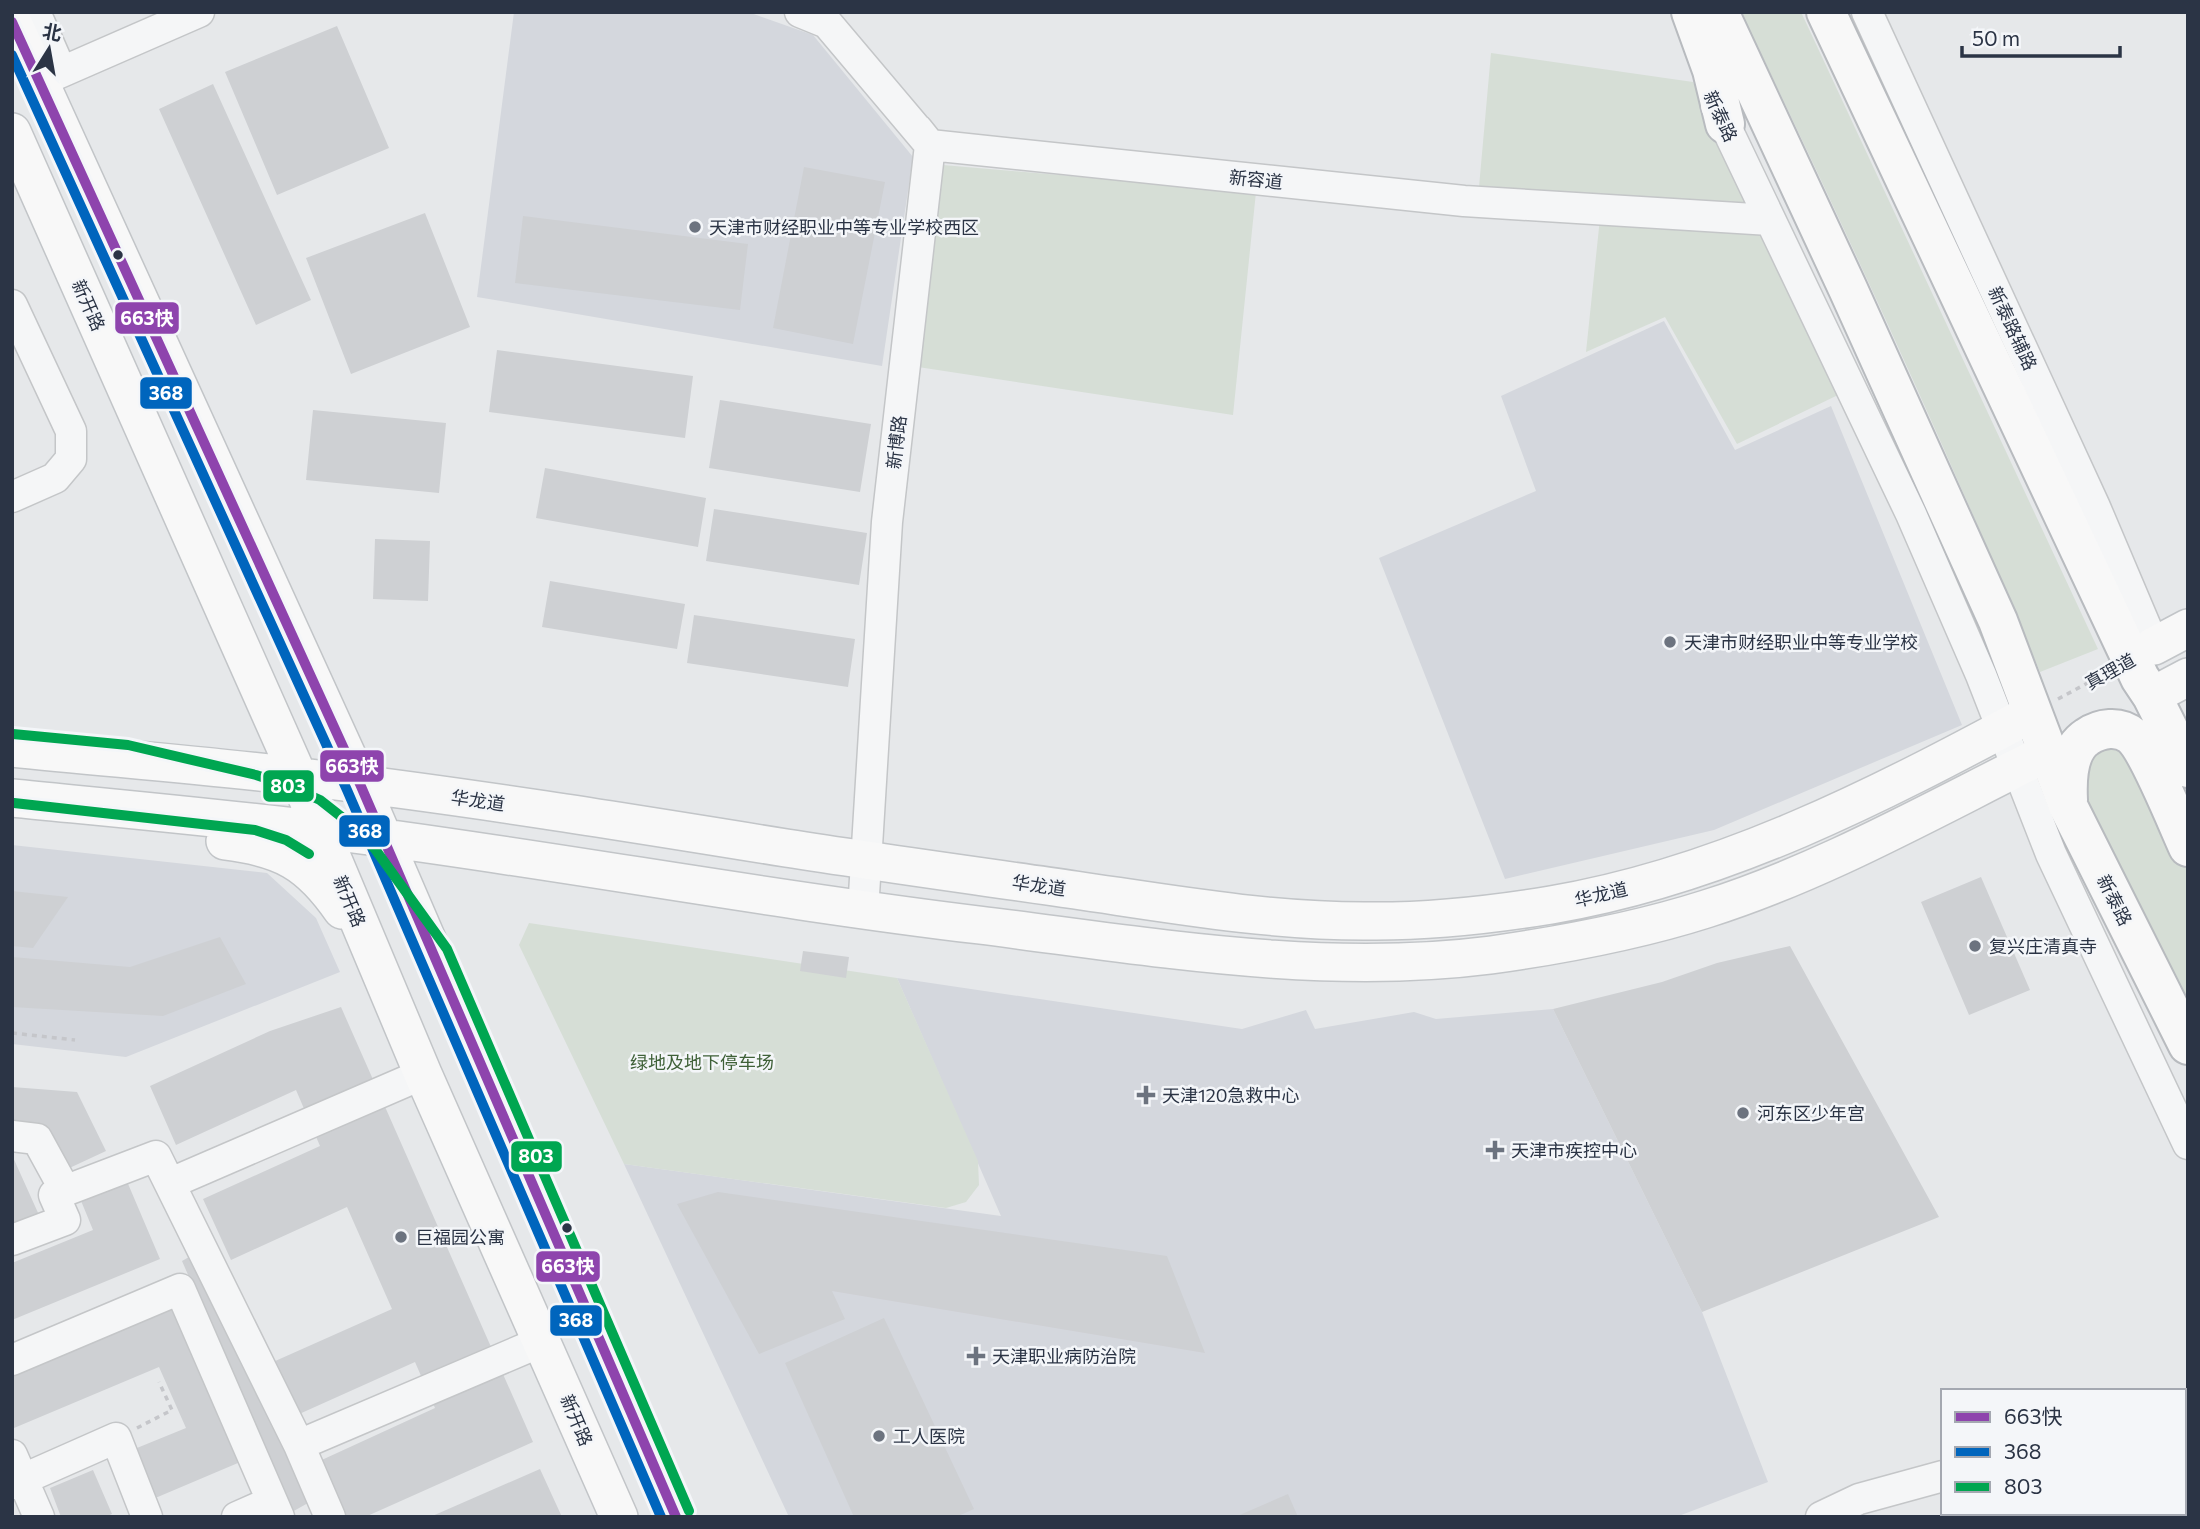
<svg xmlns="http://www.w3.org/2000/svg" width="2200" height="1529" font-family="Commissioner,'Noto Sans SC',sans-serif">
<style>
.built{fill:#d4d7dd}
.green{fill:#d6ded6}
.building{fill:#ced0d3}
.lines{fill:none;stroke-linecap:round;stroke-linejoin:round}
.minor-casing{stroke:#c4c6c8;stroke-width:33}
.major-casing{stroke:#c2c5c8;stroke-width:40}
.highway-casing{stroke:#b8bbbf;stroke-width:42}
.path{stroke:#c5c6ca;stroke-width:3.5;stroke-dasharray:5 5;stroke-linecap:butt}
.minor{stroke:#f5f6f7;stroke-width:30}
.major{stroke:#f8f8f8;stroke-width:37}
.highway{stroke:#f8f8f8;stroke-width:38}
.bus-1-casing{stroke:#f4f6f9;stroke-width:16}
.bus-2-casing{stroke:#f4f6f9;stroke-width:16}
.bus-3-casing{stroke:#f4f6f9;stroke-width:16}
.bus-1{stroke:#8e44ad;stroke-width:10}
.bus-2{stroke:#0065bd;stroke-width:10}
.bus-3{stroke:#00a651;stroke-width:10}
.poi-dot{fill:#6c737f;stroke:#f4f6f9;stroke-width:2.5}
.bus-dot{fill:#2b3445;stroke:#f4f6f9;stroke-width:2.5}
.labels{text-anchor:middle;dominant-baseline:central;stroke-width:5;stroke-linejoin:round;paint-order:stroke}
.street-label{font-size:18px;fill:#2b3445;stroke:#f4f6f9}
.poi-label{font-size:18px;fill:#2b3445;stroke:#f4f6f9;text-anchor:start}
.park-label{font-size:18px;fill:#3f6138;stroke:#f4f6f9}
.line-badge{stroke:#f4f6f9;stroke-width:2.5}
.badge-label{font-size:19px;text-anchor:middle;font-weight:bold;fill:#fff}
</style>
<rect width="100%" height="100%" fill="#e6e8ea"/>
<path class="built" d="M514,12H748L813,35L913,157L882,366L477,297Z
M1664,321L1735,450L1831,406L1962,725L1714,830L1505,879L1379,558L1536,491L1501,396Z
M12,845L267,873L316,918L340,972L126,1057L12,1044Z
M897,978L1242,1029L1306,1010L1315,1029L1414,1012L1436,1019L1553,1009L1702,1312L1768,1482L1676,1517H789L624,1164L1001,1216Z"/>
<path class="green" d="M1741,12H1801L2098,649L2040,672C1947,449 1846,230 1741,12Z
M1491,53L1693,82L1838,395L1737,444L1665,317L1586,352L1602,199L1479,187Z
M943,165L1256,192L1233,415L918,367Z
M2111,743L2137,766L2188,871V1011L2081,796V758Z
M529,923L897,978L978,1161L979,1185L966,1202L946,1208L624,1164L519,945Z"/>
<path class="building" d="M337,26L389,148L277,195L225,72Z
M213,84L311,300L256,325L159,109Z
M804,167L885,182L853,344L773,328Z
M425,213L470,327L351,374L306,258Z
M523,216L748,244L740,310L515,283Z
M497,350L693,376L685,438L489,412Z
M720,400L871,424L860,492L709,468Z
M313,410L446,423L439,493L306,480Z
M545,468L706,498L698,547L536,518Z
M714,509L867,533L859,585L706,561Z
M375,539L430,541L428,601L373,599Z
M550,581L685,604L677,649L542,627Z
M694,615L855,639L848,687L687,663Z
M1981,877L2030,990L1969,1015L1921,902Z
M12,891L68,897L33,948L12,946Z
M220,937L246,984L163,1016L12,1007V957L130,967Z
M1790,946L1939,1217L1702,1312L1553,1009L1662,982L1717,963Z
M803,951L849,957L846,978L800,971Z
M341,1007L533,1442L365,1517H337L313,1464L435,1408L415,1362L297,1415L273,1362L392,1309L347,1207L231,1260L203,1199L320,1146L296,1090L176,1145L150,1086L270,1031Z
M12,1087L77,1092L106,1151L63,1171L39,1123L12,1121Z
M12,1155L39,1215L12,1227Z
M123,1172L160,1259L12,1320V1263L93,1230L77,1191Z
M718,1192L1167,1256L1205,1353L832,1291L845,1319L759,1354L677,1204Z
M196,1253L308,1503L292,1512L182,1261Z
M178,1303L245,1460L153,1499L132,1450L186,1428L159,1367L14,1428L12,1423V1373Z
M884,1318L974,1509L956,1517H854L785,1363Z
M540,1469L562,1517H430Z
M93,1470L112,1514L105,1517H61L50,1488Z
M1288,1494L1298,1517H1235Z"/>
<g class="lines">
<defs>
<path id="minor" d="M35,12L61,71
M800,12L827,23L930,145L1464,201L1770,220
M1867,12L2095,507L2154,646
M41,81L199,12
M1716,106L1911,514L1981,675L2051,854L2188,1144
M12,305L71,431V459L55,478L12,497
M863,911L887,522L930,145L918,130
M12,1136L37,1139L60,1181
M171,1183L423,1074
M12,1240L65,1220L54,1195L156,1156L299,1445L543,1341
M12,1360L180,1289L279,1517
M2184,1411L2188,1410
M299,1445L330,1517
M12,1455L39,1517
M12,1484L116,1438L147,1517
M237,1517L271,1502
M1821,1517L1859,1499L1943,1476"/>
<path id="major" d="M12,21L360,784L676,1517
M12,132L298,776L423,1074L619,1517
M2154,646L2188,628
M2152,696L2188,677
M12,748C109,758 206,765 302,777C464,796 625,822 786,848C882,863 978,876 1075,890C1171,904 1267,921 1364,921C1426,922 1490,915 1551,905C1723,876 1880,795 2032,713
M12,798C134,810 256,821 377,837C578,864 778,901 979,925C1148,946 1320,977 1491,955C1562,945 1637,931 1706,909C1826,871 1937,807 2049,752
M225,841C282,848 309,862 342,910"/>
<path id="highway" d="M1691,12L1712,70L1725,124
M1719,12L1848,289L1998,621L2068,806L2188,1045
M1826,12L2140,678L2152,696L2188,768
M2068,800C2067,779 2067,750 2087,737C2100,728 2119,725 2132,736C2148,750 2177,823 2188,847"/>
</defs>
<use href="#minor" class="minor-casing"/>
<use href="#major" class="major-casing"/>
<use href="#highway" class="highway-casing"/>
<path class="path" d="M2058,699L2106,673
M12,1033L75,1040
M137,1428L172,1410L159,1382"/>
<use href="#minor" class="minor"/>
<use href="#major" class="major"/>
<use href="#highway" class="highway"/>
<defs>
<path id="bus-1" d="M12,22L360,784L676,1517"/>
<path id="bus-2" d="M12,55L347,790L661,1517"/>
<path id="bus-3" d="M13,734L128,745L256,775L289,786L320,800L348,822L375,849L447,949L689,1511
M14,803L255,830L286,840L309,854"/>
</defs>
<use href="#bus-1" class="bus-1-casing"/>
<use href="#bus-2" class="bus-2-casing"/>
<use href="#bus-3" class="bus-3-casing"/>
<use href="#bus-1" class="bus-1"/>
<use href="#bus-2" class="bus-2"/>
<use href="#bus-3" class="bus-3"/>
</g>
<g class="poi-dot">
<circle cx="695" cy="227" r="7"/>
<circle cx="1670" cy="642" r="7"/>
<circle cx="1975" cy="946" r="7"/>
<path d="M1142.5 1084.5h7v7h7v7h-7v7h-7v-7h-7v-7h7z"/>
<circle cx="1743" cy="1113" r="7"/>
<path d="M1491.5 1139.5h7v7h7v7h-7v7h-7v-7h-7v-7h7z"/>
<circle cx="401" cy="1237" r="7"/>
<path d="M972.5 1345.5h7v7h7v7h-7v7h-7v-7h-7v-7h7z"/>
<circle cx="879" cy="1436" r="7"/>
</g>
<g class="bus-dot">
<circle cx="118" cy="255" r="6"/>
<circle cx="567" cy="1228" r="6"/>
</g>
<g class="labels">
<g class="street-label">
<text transform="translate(1721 116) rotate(65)">新泰路</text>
<text transform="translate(1256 179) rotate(6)">新容道</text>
<text transform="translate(89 305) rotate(66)">新开路</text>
<text transform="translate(2013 328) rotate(65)">新泰路辅路</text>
<text transform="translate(896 442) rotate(-83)">新博路</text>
<text transform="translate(2110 671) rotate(-29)">真理道</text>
<text transform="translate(478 800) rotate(8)">华龙道</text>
<text transform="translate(1039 885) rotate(8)">华龙道</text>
<text transform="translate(1601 894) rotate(-13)">华龙道</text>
<text transform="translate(2115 900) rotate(63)">新泰路</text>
<text transform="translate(350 901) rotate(67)">新开路</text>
<text transform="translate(577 1420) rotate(67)">新开路</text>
</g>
<g class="poi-label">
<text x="709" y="227">天津市财经职业中等专业学校西区</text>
<text x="1684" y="642">天津市财经职业中等专业学校</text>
<text x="1989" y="946">复兴庄清真寺</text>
<text x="1162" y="1095">天津120急救中心</text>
<text x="1757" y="1113">河东区少年宫</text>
<text x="1511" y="1150">天津市疾控中心</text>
<text x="415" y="1237">巨福园公寓</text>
<text x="992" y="1356">天津职业病防治院</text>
<text x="893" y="1436">工人医院</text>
</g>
<g class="park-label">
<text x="702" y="1062">绿地及地下停车场</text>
</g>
</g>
<g class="line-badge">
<rect x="114" y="301" width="66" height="34" rx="7" fill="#8e44ad"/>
<rect x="139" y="376" width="54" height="34" rx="7" fill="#0065bd"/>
<rect x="319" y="749" width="66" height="34" rx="7" fill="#8e44ad"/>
<rect x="262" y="769" width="53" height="34" rx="7" fill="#00a651"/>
<rect x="338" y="814" width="53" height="34" rx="7" fill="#0065bd"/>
<rect x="510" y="1140" width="53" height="33" rx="7" fill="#00a651"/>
<rect x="535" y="1250" width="66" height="33" rx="7" fill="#8e44ad"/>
<rect x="549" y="1304" width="54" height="33" rx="7" fill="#0065bd"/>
</g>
<g class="badge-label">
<text x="147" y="325">663快</text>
<text x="166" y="400">368</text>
<text x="352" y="773">663快</text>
<text x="288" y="793">803</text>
<text x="365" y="838">368</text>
<text x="536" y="1163">803</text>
<text x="568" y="1273">663快</text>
<text x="576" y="1327">368</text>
</g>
<rect width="2200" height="1529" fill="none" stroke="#2b3445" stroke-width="28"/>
<rect x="1941" y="1389" width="245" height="126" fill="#f4f6f9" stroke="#a4a8b1" stroke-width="2"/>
<rect x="1955" y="1412" width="35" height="10" fill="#8e44ad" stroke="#a4a8b1" stroke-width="2"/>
<text x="2004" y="1424" font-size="21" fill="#2b3445">663快</text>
<rect x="1955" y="1447" width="35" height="10" fill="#0065bd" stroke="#a4a8b1" stroke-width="2"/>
<text x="2004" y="1459" font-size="21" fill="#2b3445">368</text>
<rect x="1955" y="1482" width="35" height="10" fill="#00a651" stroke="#a4a8b1" stroke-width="2"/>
<text x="2004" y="1494" font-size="21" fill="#2b3445">803</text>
<g transform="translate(49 49) rotate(11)" stroke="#f4f6f9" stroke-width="5" paint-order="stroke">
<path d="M0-5L12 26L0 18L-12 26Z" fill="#2b3445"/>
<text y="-10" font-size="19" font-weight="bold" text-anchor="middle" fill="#2b3445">北</text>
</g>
<path d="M1962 46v10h158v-10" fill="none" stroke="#2b3445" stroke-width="3.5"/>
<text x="1972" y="46" font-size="21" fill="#2b3445" stroke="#f4f6f9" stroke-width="5" paint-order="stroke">50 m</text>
</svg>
